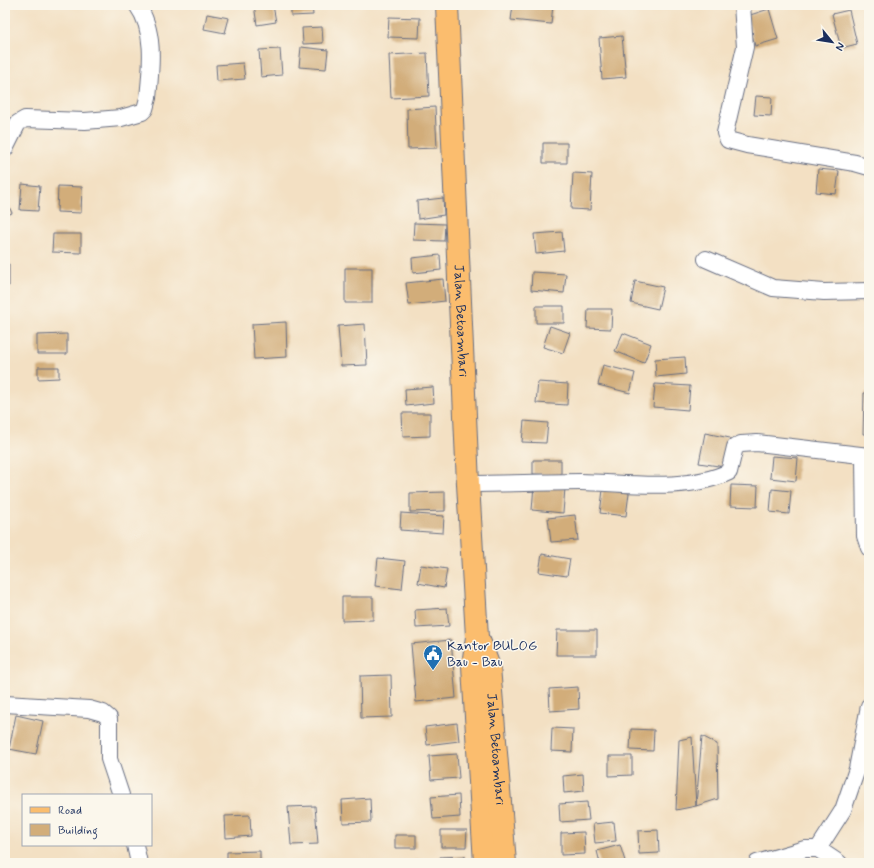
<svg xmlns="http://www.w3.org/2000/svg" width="874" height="868" font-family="Mynerve,sans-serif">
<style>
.building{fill:#d2ad7a}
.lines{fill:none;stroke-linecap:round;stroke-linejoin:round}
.street-casing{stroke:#676d81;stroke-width:18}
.primary-casing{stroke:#676d81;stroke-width:24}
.street{stroke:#fff;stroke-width:16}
.primary{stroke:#fbbd6e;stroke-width:22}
.labels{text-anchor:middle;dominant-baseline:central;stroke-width:3;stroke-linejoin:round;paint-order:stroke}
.street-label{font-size:14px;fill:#1b2f5e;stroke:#fbf7ec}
.poi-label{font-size:14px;fill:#1b2f5e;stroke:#fbf7ec;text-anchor:start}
</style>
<rect width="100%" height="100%" fill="#fbf7ec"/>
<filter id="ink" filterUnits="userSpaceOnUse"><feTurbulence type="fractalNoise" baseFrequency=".025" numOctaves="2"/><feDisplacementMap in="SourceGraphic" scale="8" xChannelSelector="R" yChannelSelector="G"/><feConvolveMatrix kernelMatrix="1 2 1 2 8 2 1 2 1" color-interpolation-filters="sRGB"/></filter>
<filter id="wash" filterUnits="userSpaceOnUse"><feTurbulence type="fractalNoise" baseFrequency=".012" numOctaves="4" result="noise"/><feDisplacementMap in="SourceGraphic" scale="16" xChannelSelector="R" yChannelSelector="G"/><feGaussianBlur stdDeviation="0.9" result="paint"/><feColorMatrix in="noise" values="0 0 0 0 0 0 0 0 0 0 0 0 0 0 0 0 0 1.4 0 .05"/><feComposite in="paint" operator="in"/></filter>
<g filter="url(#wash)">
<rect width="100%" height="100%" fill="#f3e0c3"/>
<g id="blocks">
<path class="building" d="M254,5H273L276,22L257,25Z
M291,5H312L313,15L291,16Z
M513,5H553L551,24L511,20Z
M769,9L778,39L755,46L747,16Z
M849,10L857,44L841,48L832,14Z
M207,14L229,18L225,33L204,29Z
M389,17L420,18L419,38L388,37Z
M322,27L323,43L303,44L302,28Z
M622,36L626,77L602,79L599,38Z
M301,47L328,50L326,69L299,67Z
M280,49L282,75L261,77L259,50Z
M427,53L429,96L391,98L389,55Z
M243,63L245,79L217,81L216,65Z
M756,96L772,97L771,116L754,115Z
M435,107L437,148L408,149L407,109Z
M543,143H567V163H543Z
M818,169L839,171L836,194L816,192Z
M573,173L592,174L590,210L571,209Z
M22,184L40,186L38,211L20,210Z
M58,186L82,187L81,213L57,212Z
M5,198L12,213L5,216Z
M443,198L444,215L418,219L417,201Z
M414,223L445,224L444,241L413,240Z
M562,232L564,251L536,254L534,234Z
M53,234H81V253L52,252Z
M440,255L441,270L413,273L412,258Z
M5,264H9V286H5Z
M345,268H372V303H345Z
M532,272L566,274L564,293L531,290Z
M443,279L445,301L409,305L406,283Z
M635,281L663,287L658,309L631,303Z
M536,306H564V323H536Z
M588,309H612L611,329L587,328Z
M286,322L287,357L254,359L252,324Z
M365,324L367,365L341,366L338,326Z
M550,326L570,333L563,353L543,347Z
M623,333L651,344L644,363L615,351Z
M67,334V354H37V335Z
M685,357L686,374L656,377L655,359Z
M603,365L635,373L630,393L598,385Z
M38,367H59V378L38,379Z
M538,382L568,384L567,405L536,403Z
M655,384L690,386L688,410L653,407Z
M433,387L434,403L406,406L405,389Z
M864,393H869V434H863Z
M402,413H430V436L403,437Z
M524,421L548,423L546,443L522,442Z
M705,433L730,438L725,467L699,463Z
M772,456L798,458L796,481L770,478Z
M533,460H561V475L533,474Z
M534,485L565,488L563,513L532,510Z
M731,485L758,486L757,507L730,506Z
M772,489L791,491L789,514L770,512Z
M603,490L629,493L626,516L600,513Z
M445,492V511L410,512V493Z
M401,513L444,516L443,533L400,530Z
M575,515L578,540L551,542L548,518Z
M542,554L570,559L567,576L539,572Z
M378,558L405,561L402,589L375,586Z
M421,565L447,569L444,588L418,583Z
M342,597H373V620L342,621Z
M447,608L449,626L416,628L415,610Z
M557,630H597V655H556Z
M451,640L456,698L416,702L411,644Z
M391,675L392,717L361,718L360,676Z
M578,687L579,709L550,711L549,689Z
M16,715L43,721L36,754L9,749Z
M457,723L459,741L427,745L425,727Z
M552,728L573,729L572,752L551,751Z
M631,729L654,730L653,751L630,750Z
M702,736L717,744L718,799L696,806Z
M692,737L696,806L676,810L679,740Z
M457,754L459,778L431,780L429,756Z
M609,756H632V775L609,776Z
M583,774L584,791L564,793L563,776Z
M459,795L460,817L433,819L431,797Z
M370,798L371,822L343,823L342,800Z
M587,802L589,820L560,822L559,804Z
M315,806L318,844L291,845L288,807Z
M250,815L251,836L226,838L225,816Z
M614,822L616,841L595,843L593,824Z
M441,830H467L466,847H441Z
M658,830L659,853L639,854L638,831Z
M584,832L585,854L561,855V833Z
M395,835H416V848H395Z
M620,845L625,861L618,863H600L597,851Z
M260,851V863H227V852Z
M465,856V863H440V857Z
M414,860H433V863H414Z"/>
</g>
</g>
<g filter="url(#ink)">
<use href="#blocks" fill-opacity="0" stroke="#676d81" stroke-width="1"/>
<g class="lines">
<defs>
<path id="street" d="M742,5L745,47L725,133L728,140L747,145L855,163L869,167
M5,149L18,123L25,119L85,121L121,118L142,112L145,109L148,98C151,68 156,31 137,5
M706,259L773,288L824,292L869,291
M864,456L865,536L869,548
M468,484C506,484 543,482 581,482C627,483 687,492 729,472L735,447L741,444L757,443L869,456
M5,704L89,709L103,713L109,718V759L121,795
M135,845L139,863
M818,849L843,810L857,769L869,706
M757,863L805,849H818L839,863"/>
<g id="primary">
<path id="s1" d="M447,5L468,484L477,637L473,665L474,684L485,863"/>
<path id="s2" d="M480,643L489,667L505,863"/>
</g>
</defs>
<use href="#street" class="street-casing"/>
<use href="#primary" class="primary-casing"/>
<use href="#street" class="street"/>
<use href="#primary" class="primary"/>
</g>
</g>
<defs>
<symbol id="civic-pin" viewBox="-11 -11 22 30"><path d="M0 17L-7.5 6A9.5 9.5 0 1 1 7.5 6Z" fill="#1f6fb2" stroke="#fbf7ec"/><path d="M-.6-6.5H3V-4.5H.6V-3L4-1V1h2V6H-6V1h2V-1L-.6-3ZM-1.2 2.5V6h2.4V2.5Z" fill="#fff"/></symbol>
</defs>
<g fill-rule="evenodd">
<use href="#civic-pin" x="422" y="643" width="22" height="30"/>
</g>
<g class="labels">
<g class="street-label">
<text stroke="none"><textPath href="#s1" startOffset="316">Jalan Betoambari</textPath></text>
<text stroke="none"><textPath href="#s2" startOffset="108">Jalan Betoambari</textPath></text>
</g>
<g class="poi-label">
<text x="447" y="646">Kantor BULOG<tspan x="447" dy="16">Bau - Bau</tspan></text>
</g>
</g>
<rect width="874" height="868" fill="none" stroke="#fbf7ec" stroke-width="20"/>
<rect x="22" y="794" width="130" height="52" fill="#fbf7ec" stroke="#a1a7b3"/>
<rect x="30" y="807" width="20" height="6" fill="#fbbd6e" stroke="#a1a7b3"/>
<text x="58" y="814" font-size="12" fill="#1b2f5e">Road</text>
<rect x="30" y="824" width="20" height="12" fill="#d2ad7a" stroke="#a1a7b3"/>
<text x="58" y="834" font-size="12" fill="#1b2f5e">Building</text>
<g transform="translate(832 42) rotate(120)" stroke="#fbf7ec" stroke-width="3" paint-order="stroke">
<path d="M0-3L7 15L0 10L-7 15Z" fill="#1b2f5e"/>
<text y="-6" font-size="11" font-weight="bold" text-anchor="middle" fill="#1b2f5e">N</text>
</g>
</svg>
